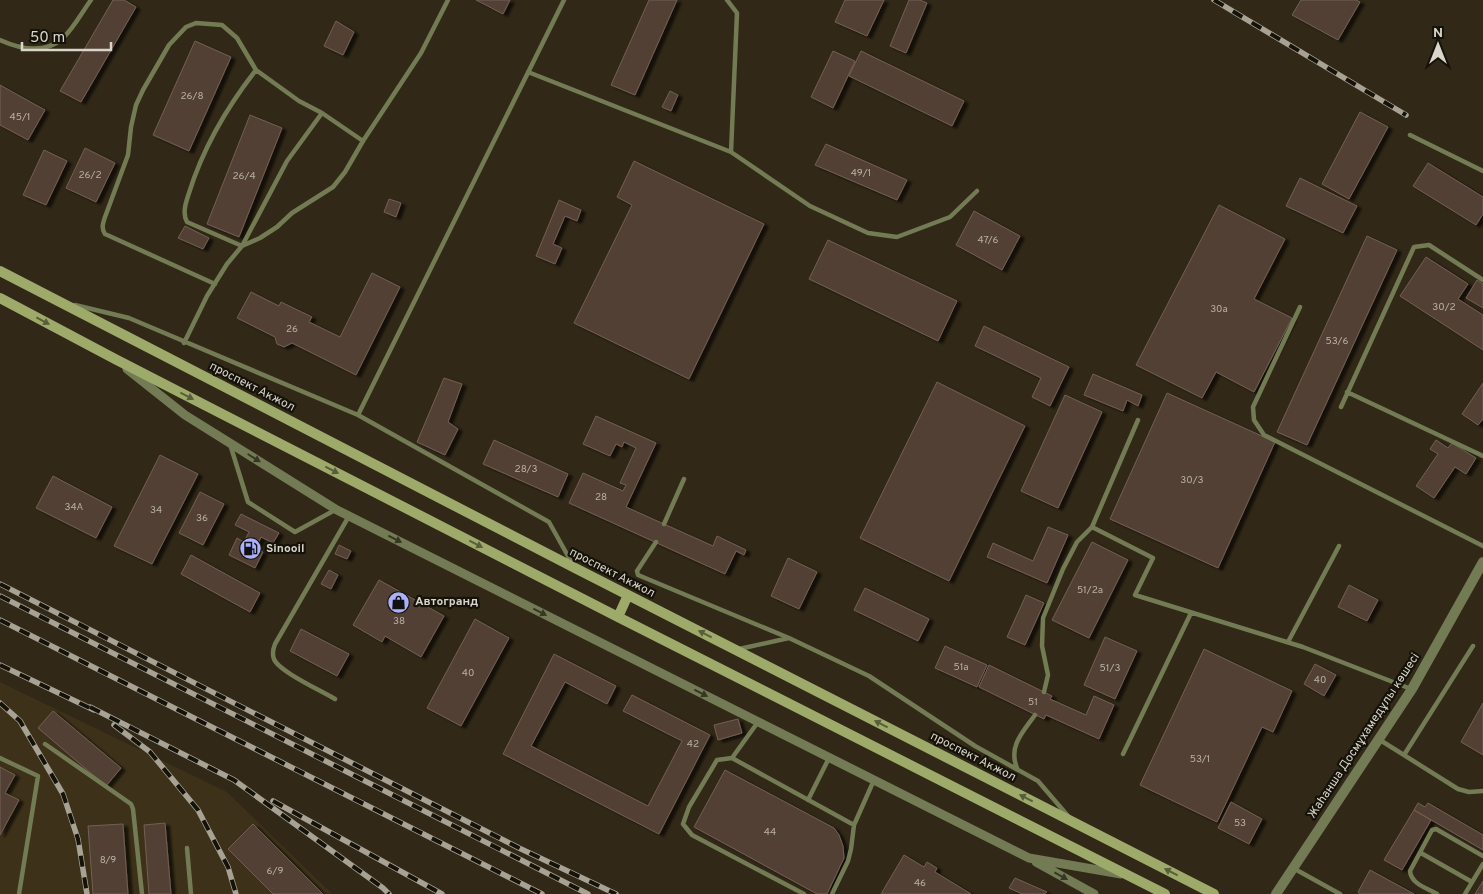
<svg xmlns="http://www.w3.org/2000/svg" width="1483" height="894" font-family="Overpass,sans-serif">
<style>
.built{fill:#3d3119}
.building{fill:#534136;stroke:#735f53;filter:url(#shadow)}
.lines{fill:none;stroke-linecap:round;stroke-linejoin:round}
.service{stroke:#737b54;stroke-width:4.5}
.minor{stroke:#737b54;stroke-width:9}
.tertiary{stroke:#737b54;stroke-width:10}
.secondary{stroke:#9daa6a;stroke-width:10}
.rail-casing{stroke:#a8a295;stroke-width:5.5}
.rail{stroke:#15120a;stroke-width:4;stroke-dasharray:11;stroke-linecap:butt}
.oneway{fill:#595e3a}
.oneway2{fill:#363724}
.labels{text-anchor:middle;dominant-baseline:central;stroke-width:4.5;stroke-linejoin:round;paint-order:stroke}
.number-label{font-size:10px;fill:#b8b0a5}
.street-label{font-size:12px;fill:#dad5ca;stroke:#15120a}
.poi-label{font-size:12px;font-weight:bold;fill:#dad5ca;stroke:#15120a;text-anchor:start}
</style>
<defs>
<filter id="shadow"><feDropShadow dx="4.5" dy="2.5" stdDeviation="1" flood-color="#0009"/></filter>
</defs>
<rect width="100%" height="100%" fill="#312817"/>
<path class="built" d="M0,682L227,792L332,894H0Z"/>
<path class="building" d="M113,0H124L136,7L81,102L60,91Z
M476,0H510L503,14Z
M649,0H677L635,95L611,85Z
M845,0H884L867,36L835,22Z
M909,0H920L927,3L906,53L890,46Z
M1301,0H1356L1360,2L1338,40L1292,15Z
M336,21L354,32L343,55L324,46Z
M195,41L231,57L189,151L153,135Z
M833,51L855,61L833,108L811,97Z
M861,51L964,101L952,126L849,76Z
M0,85L45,110L28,140L0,125Z
M670,91L678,95L671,111L662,107Z
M1360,112L1388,127L1349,199L1322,184Z
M250,115L282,128L239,237L207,224Z
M826,144L907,180L897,200L815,165Z
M85,148L115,163L96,202L66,188Z
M44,150L67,161L46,205L23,195Z
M634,161L764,224L689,379L574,323L632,205L617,197Z
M1428,163L1483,197V214L1476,225L1413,186Z
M1300,178L1357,206L1343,233L1286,206Z
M389,199L401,203L396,217L384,212Z
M559,200L581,210L577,221L565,216L553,244L562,248L555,264L536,256Z
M1219,205L1285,239L1254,299L1292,318L1254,392L1216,372L1202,398L1136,365Z
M974,211L1020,236L1002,270L956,245Z
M185,226L209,238L203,249L178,238Z
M1367,236L1397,250L1307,445L1277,432Z
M828,240L957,301L938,341L809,279Z
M1426,257L1468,284L1458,299L1483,315V350L1400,296Z
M372,273L400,287L356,375L292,343L284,347L277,344L275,337L237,318L251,292L279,306L281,302L312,317L309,322L340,337Z
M1477,280L1483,284V308L1466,298Z
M984,326L1069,367L1050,406L1032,397L1041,378L975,346Z
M1093,374L1142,395L1138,406L1127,400L1123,411L1084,395Z
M444,378L462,384L448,422L458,429L445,455L417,442Z
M937,382L1025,426L949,581L860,538Z
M1483,383V419L1478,425L1462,414Z
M1167,393L1275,442L1218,568L1110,519Z
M1065,395L1102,412L1058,508L1021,491Z
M596,416L656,443L626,507L713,546L717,536L746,550L744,555L736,551L725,574L569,503L583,473L623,491L626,485L620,483L636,448L624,442L622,447L616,444L610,456L583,444Z
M494,440L568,474L558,497L483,464Z
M1436,440L1448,448L1452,443L1476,458L1466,474L1455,467L1434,498L1416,486L1438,454L1430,449Z
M160,455L198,474L152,564L114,546Z
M53,476L112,507L96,538L36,508Z
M200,492L224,504L203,545L179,533Z
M241,514L279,533L273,543L261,537L256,549L263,552L255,568L229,555L237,538L244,542L249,532L235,525Z
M1048,527L1068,535L1047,583L987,557L993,543L1033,561Z
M1092,542L1128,560L1089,638L1052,620Z
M339,545L351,551L347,559L335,554Z
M191,555L260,593L250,612L181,574Z
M788,558L817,572L799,609L771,596Z
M329,570L338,575L331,589L321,584Z
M379,580L444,616L421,657L385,636L382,642L353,625Z
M1349,585L1378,600L1367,621L1338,607Z
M865,588L929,619L918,641L854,610Z
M1026,595L1044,603L1025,645L1007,637Z
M475,619L509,638L461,726L427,708Z
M301,629L349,654L337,676L290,651Z
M1105,637L1137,651L1115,699L1084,685Z
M945,646L987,665L977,687L935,668Z
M1204,649L1292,691L1273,732L1262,727L1217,822L1140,785Z
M554,654L616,686L607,704L565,682L531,746L648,806L682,741L623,711L632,695L710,735L659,834L503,754Z
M1315,664L1336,675L1324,696L1304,684Z
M989,665L1052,696L1050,699L1086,715L1094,696L1114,705L1099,739L1046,715L1044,719L979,687Z
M1483,703V755L1461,742Z
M53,711L121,768L106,786L38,728Z
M738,719L742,733L718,740L714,725Z
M0,767L15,775L5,793L19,800L0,835Z
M725,770L834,828L839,835L843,846L844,858L827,894H817L694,827Z
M1231,802L1262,819L1249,844L1218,828Z
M1418,803L1425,807L1428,803L1483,835V850L1414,810Z
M1414,810L1431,820L1402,870L1384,860Z
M165,823L171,894H149L144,825Z
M123,824L128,894H93L88,826Z
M253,824L323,894H273L228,849Z
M904,855L924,867L927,862L937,868L935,872L971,894H881Z
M1370,870L1414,894H1360L1358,892Z
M1015,878L1047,892L1045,894H1022L1009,888Z
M1483,881V894H1475Z"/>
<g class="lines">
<path class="service" d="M727,0L737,13L731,152
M0,40C20,49 44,55 63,38C74,28 82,12 91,0
M256,70C227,107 203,148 189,193C186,202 182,213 187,222L242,246L287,161L322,113
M528,72L731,152L810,206L868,233L897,237L950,217L977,191
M1410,135L1483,171
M215,284L105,234C101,228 103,223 105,217L128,155L131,127L136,105L143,90L169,45L186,27L196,23L222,25L237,38L256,70L299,101L322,113L363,141
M75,305L129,318L358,415L549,522L573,565
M1300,307L1253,407L1254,420L1264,435L1483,546
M184,343L207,296L227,264L242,246L260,238L277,227L292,213L333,187L345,172L363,141L421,53L448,0
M1347,392L1483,456
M1341,407L1414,247L1429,245L1483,280
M358,415L564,0
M1138,420L1092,527L1153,558L1135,595L1303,647L1411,689
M230,444L248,502L295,532L335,510
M664,524L684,479
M656,542L637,571L638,575L789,638
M1288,642L1339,546
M739,649L789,638L869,676L975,746L1038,781L1068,816
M1044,692L1048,675L1042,646L1043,618L1063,569L1077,542L1092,527
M335,699C322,691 278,671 274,659C272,654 273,649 275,644L349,516
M758,722L732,758L717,760L689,807L683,824L692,835L804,894
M1380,740L1458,789L1469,792L1483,791
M45,744L131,804L133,809L142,894
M1123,754L1191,613
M1404,755L1473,646
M0,758L38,776L19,894
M732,758L854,825
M1017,768C1008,746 1023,732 1035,715
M808,800L829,758
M187,848L191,894
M1421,853L1472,882
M1293,868L1340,894
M832,894L848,861L851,849L854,825L874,780
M1437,894C1427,888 1411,884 1410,871L1432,830L1436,829L1483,856
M1465,894L1483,864"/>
<path class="minor" d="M127,369L185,415L337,510L1029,858L1121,874
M1036,862L1094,894"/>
<path class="tertiary" d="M1276,894L1412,689L1483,562"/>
<path class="secondary" d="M0,271L575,568L1214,894
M0,298L115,359L618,617L1165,894
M618,617L628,595"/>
<defs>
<path id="rail" d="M1214,0L1406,115
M0,584L519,848L616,894
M0,596L588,894
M0,620L542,894
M0,665L94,710
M0,703L20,721L63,794L78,839L87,894
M90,707L234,780L383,888L389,894
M114,725L150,752L198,810L228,867L236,894
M273,801L442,894"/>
</defs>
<use href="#rail" class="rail-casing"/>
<use href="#rail" class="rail"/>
</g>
<defs><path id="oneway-solid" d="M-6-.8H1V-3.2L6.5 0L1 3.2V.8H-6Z" transform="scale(1.25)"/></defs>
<g class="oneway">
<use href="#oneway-solid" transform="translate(43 321) rotate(28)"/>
<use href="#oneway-solid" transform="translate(187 396) rotate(27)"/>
<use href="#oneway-solid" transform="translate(332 470) rotate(27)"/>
<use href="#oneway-solid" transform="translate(476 544) rotate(27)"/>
<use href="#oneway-solid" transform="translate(705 634) rotate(-153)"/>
<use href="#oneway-solid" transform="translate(881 724) rotate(-153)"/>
<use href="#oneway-solid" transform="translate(1026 798) rotate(-153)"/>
<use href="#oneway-solid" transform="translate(1171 872) rotate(-153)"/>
</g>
<g class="oneway2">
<use href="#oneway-solid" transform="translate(254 458) rotate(32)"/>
<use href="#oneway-solid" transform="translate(395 539) rotate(27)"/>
<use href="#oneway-solid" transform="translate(540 612) rotate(27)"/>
<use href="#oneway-solid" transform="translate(701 693) rotate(27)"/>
<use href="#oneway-solid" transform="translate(1061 876) rotate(29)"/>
</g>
<defs>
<symbol id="fuel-disc" viewBox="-11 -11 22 22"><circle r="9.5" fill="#aab0fb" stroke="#15120a"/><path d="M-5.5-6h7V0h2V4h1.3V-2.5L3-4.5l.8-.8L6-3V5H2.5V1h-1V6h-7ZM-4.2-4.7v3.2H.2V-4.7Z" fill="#111"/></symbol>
<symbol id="shop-disc" viewBox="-11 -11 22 22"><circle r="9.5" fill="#aab0fb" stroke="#15120a"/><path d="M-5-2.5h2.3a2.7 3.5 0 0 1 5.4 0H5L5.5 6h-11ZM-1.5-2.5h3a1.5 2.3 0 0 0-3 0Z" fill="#111"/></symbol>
</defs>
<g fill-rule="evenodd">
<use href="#fuel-disc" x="238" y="536" width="25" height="25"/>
<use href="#shop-disc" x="386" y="590" width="25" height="25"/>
</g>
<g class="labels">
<g class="number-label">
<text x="192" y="96">26/8</text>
<text x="20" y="117">45/1</text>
<text x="861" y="173">49/1</text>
<text x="90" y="175">26/2</text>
<text x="244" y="176">26/4</text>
<text x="988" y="240">47/6</text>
<text x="1444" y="307">30/2</text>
<text x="1219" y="309">30а</text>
<text x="292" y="329">26</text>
<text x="1337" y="341">53/6</text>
<text x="526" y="469">28/3</text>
<text x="1192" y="480">30/3</text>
<text x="601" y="497">28</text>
<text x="74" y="507">34А</text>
<text x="156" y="510">34</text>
<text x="202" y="518">36</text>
<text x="1090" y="590">51/2а</text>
<text x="399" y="621">38</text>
<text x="961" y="667">51а</text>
<text x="1110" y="668">51/3</text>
<text x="468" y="673">40</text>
<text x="1320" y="680">40</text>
<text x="1033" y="702">51</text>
<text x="693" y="744">42</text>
<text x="1200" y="759">53/1</text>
<text x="1240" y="823">53</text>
<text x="770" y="832">44</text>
<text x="108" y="860">8/9</text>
<text x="275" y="871">6/9</text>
<text x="920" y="883">46</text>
</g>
<g class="street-label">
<text transform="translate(252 387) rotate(27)">проспект Акжол</text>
<text transform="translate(612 573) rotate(27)">проспект Акжол</text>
<text transform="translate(1364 736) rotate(-57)">Жаһанша Досмұхамедұлы көшесі</text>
<text transform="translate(973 757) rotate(27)">проспект Акжол</text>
</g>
<g class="poi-label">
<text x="266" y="549">Sinooil</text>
<text x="415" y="602">Автогранд</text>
</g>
</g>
<g transform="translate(1438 45)" stroke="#15120a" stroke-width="4" paint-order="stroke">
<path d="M0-4L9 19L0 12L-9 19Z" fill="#dad5ca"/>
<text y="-8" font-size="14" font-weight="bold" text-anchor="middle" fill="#dad5ca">N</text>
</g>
<path d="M22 42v8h89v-8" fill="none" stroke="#dad5ca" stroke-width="2.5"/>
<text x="30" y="42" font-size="15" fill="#dad5ca" stroke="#15120a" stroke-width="4" paint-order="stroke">50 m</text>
</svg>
